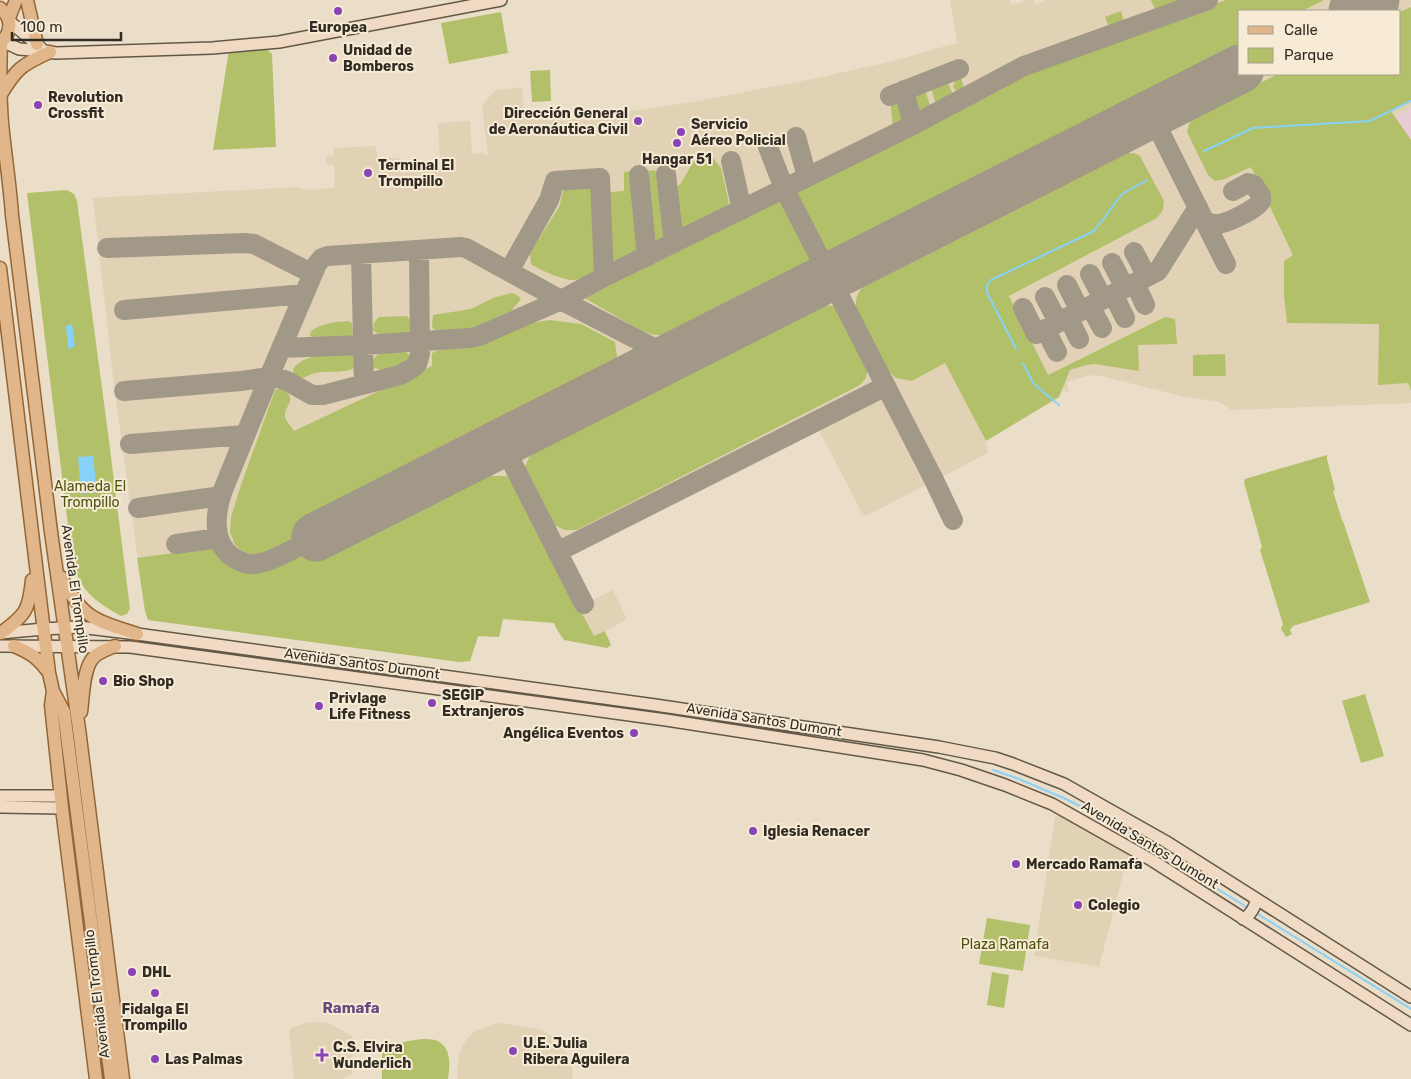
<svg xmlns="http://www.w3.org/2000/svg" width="1411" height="1079" font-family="Rubik,sans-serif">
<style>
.commercial{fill:#e8ced4}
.built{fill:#e1d2b6;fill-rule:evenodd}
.green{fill:#b3c06a}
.water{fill:#86d2f8}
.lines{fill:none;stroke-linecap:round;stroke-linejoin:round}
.stream{stroke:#86d2f8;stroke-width:2}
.taxiway{stroke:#a29888;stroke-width:20}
.runway{stroke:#a29888;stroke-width:49}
.secondary-casing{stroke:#625846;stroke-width:14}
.primary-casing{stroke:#956634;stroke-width:15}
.secondary{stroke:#f0dac4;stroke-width:11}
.primary{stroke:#e0b68a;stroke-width:12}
.poi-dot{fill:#8843b7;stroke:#f7ebd6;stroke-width:2}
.labels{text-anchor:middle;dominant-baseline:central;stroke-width:4;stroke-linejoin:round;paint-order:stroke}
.poi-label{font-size:14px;font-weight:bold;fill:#302c24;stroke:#f7ebd6;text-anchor:start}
.park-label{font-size:14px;fill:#4c5310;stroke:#f7ebd6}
.street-label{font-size:14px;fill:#302c24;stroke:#f7ebd6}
.neighbourhood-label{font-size:15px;font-weight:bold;fill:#674681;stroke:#f7ebd6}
</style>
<rect width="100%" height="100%" fill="#eadec9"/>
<path class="commercial" d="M1411,108V140L1395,116Z"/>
<path class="built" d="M950,0H1010L1011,5L1028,0H1033L1036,5L1046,0H1411V108L1395,116L1411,140V403L1231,410L1220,402L1181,396L1097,375L1087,376L1067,382L1069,392L946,362L945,363L986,441L988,453L866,516L862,513L818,428L655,510L494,594L470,661L460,662L148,620L145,611L114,386L93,198L300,187L306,190L333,188L335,185L334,165H327L326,156L334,155L333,148L376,146L378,163L389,162V158H401L402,163L440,160L438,123L470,121L472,154L485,153V155H488L482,105L496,90L522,87L524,114L561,112L563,121L699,101L817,78L889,62L957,43ZM1240,11H1400V74H1240Z
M613,590L627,619L594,637L580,608L584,604Z
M1060,815L1128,855L1099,967L1034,956L1055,817Z
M313,1022H322L331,1024L352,1036L353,1040L352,1074L342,1079H294L289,1030L291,1028L305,1023Z
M503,1023L542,1030L553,1037L562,1047L569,1057L573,1072L572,1079H457L459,1055L464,1043L475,1031L493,1024Z"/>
<path class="green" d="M1151,0H1189L1156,12Z
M1226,0H1324L1302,11H1240V44L833,256H827L823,252L796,195L799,189L1038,68Z
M1411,7V101L1391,111L1411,140V391L1408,383L1378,385L1379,324L1287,323L1284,296V261L1293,255L1251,167L1225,179L1215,181L1208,175L1187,132L1189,124L1196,115L1278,74H1400V12Z
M1121,11L1125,25L1110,30L1105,17Z
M501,12L508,53L449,64L441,23Z
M266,48L272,54L276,147L213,150L229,50Z
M550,70L551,101L532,102L530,71Z
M959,71L964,88L959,91L955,90L953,85L955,84L951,74Z
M946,78L952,92L953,97L936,105L930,84Z
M924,87L931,108L916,116L911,95L916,90Z
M899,97L903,100L907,119L893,126L890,100Z
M1123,153H1134L1140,156L1164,201L1163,210L1157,218L1009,296L1048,375L1165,317L1175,319L1177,344L1138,345L1139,371L1095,364L1086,365L1070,370L1059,397L986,441L945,363L912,381L896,378L889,372L856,309C855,298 858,292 865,284Z
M713,158L721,168L729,203L727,207L685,228L675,226L673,219L671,193L681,183L695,159Z
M655,170L663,193L666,228L663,238L657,240L652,239L649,236L646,183L648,171Z
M632,171L635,175L638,246L636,252L618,261L609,260L607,255L606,197L610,192L624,191V172Z
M595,182L598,267L594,275C588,276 581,280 575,280C564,281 540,270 531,264L530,253L559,207L565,184Z
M67,190L74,194L77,201L108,433L130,608L127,614L121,616C94,601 79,590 72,558L27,193Z
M777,198H782L787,199L815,256L814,261L811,265L665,335H654L642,331L581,296Z
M512,293L517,295L521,299L511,311L471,329L440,333L435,330L432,327L433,315L471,309L493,298Z
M817,305L833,306L842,311L868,365L866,378L860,385L577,530H565L554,525L524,469L532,451Z
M407,316L412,323V329C403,340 383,341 373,330L374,323L379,317Z
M549,320L581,324L615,342L617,356L611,369L303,520L309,531L262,554H251L242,551L235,545L230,532L231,517L241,485L275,390L279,389H284C298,401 284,405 285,417C286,422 292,427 294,431L432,366V353L439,350L475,347L527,324Z
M348,321L352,323L353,334C342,346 324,339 310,336L311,331C322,323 335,322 348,321Z
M406,352L410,356L409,364C405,366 401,369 398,370C397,370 390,370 389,370C375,371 365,366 379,353Z
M354,353L358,362L357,366C347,374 333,371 321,372C313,373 307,376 301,379L293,375V369C306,352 334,354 354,353Z
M1225,354L1226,376H1193V355Z
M1327,455V459L1335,490L1333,491L1342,520L1343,521L1370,602L1293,626L1290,630L1292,634L1286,637L1281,629L1283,624L1260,550L1262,547L1244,482L1245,479L1248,478Z
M482,476H506L513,479L594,636L605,631L611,645L607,648L564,640L556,628L554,623L503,619L499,637L478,636L470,661L460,662L148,620L145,611L137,558L204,549L211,545C238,595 281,565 318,548L324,558Z
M1365,694L1384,756L1361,763L1342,701Z
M987,918L1030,925L1023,971L979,964Z
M992,972L1009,975L1004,1008L987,1005Z
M422,1039C426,1039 431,1039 435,1040C452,1046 450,1065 448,1079H382V1048L408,1041Z"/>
<path class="water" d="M72,324L75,346L68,349L66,326Z
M93,456L97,492L81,494L78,457Z"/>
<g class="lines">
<path class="stream" d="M1204,151L1253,128L1370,121L1411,101
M1016,349L987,293V285L991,280L1094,231L1122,194L1147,180
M1023,364L1034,384L1059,405
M993,770L1019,779L1066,799L1112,823L1248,908
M1256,913L1411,1009"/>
<path class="taxiway" d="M904,90L913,125
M890,96L959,69
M1151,114L1226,264
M796,137L807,177
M768,147L784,188L934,480L953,520
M731,161L742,210
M666,174L674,243
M639,175L647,257
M1204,220C1207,222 1210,224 1215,224C1225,225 1257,209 1261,201V196L1254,185L1248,183L1233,191
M107,248L244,243L254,244L313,274
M1134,252L1147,277
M361,254L364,384
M1112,263L1125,288
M509,271L549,200L555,181L600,178L604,277
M1090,274L1103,299
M1135,283L1145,305
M1067,285L1080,311
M1113,294L1125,318
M1045,297L1058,322
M1090,306L1102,328
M1023,308L1036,334L1158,271L1198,207
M124,310L304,294
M1068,317L1079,339
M1045,329L1057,352
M281,348L363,345L470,338L479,336L561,300L604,277L913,125L1024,66L1208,0
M124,391L241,381L269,377L278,378L287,381L312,395H323L400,375L414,367L417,364L420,354L419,250
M502,443L584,604
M130,444L245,435
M138,508L221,496
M316,537C300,545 273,562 256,564C247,565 241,562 234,558C211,544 215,512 223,490L269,377L317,264L322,258L328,256L461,247L466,248L561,300L671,357
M176,544L219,538
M557,552L886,386"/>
<path class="runway" d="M1353,11L1375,0
M316,537L1240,69"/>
<defs>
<path id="secondary" d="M9,21L41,48
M2,41L19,49L44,51L56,53L212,48L279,42L501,0
M0,633L44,629L79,627L137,634L655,705L939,747L995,758L1013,764L1064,784L1165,841L1411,997
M0,646L130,647L666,720L923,760L961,770L1005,785L1052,804L1153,861L1411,1025
M0,796H60
M0,807L62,808
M1243,919C1250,916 1256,906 1256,899"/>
<path id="primary" d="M27,0L37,44
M0,8C13,18 12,33 0,43
M9,18L16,0
M1,43C0,69 0,97 2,123C5,154 10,185 12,215L51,532L79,729L123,1079
M0,96C16,69 21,65 50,52
M0,268L49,673L53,691L64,712L111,1079
M61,577C69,591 78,608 93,617C105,625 124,629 137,634
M1,633C25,615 29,611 32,580
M14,646C31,653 38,658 49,673
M53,691L51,705L62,808L96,1079
M81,712C83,698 83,667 94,657C99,652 108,649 115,646"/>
</defs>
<use href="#secondary" class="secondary-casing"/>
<use href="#primary" class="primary-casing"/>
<use href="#secondary" class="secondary"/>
<use href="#primary" class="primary"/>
</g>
<g class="poi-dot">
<circle cx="338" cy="11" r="5"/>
<circle cx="333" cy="58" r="5"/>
<circle cx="38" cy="105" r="5"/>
<circle cx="638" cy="121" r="5"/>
<circle cx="681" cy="132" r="5"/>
<circle cx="677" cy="143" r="5"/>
<circle cx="368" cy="173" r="5"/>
<circle cx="103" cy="681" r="5"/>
<circle cx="432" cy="703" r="5"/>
<circle cx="319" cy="706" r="5"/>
<circle cx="634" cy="733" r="5"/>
<circle cx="753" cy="831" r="5"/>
<circle cx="1016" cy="864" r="5"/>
<circle cx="1078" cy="905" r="5"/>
<circle cx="132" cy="972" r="5"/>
<circle cx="155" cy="993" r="5"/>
<circle cx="513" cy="1051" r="5"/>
<path d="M319.5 1047.5h5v5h5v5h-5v5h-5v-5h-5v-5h5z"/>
<circle cx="155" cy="1059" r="5"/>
</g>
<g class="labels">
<g class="poi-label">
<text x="338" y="27" text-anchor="middle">Europea</text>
<text x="343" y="50">Unidad de<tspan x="343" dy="16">Bomberos</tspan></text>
<text x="48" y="97">Revolution<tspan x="48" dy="16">Crossfit</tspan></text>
<text x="628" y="113" text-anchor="end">Dirección General<tspan x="628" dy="16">de Aeronáutica Civil</tspan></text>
<text x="691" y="124">Servicio<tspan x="691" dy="16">Aéreo Policial</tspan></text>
<text x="677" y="159" text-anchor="middle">Hangar 51</text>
<text x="378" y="165">Terminal El<tspan x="378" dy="16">Trompillo</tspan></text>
<text x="113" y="681">Bio Shop</text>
<text x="442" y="695">SEGIP<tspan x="442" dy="16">Extranjeros</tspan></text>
<text x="329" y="698">Privlage<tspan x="329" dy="16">Life Fitness</tspan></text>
<text x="624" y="733" text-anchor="end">Angélica Eventos</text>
<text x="763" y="831">Iglesia Renacer</text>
<text x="1026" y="864">Mercado Ramafa</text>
<text x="1088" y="905">Colegio</text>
<text x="142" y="972">DHL</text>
<text x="155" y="1009" text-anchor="middle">Fidalga El<tspan x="155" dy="16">Trompillo</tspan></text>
<text x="523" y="1043">U.E. Julia<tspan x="523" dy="16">Ribera Aguilera</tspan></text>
<text x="333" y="1047">C.S. Elvira<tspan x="333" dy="16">Wunderlich</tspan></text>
<text x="165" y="1059">Las Palmas</text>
</g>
<g class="park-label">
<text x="90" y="486">Alameda El<tspan x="90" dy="16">Trompillo</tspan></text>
<text x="1005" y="944">Plaza Ramafa</text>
</g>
<g class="street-label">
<text transform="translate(75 589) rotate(82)">Avenida El Trompillo</text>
<text transform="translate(362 664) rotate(8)">Avenida Santos Dumont</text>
<text transform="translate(764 720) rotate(9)">Avenida Santos Dumont</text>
<text transform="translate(1150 845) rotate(31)">Avenida Santos Dumont</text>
<text transform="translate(97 994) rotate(-97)">Avenida El Trompillo</text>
</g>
<g class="neighbourhood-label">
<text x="351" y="1008">Ramafa</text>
</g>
</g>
<rect x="1238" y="10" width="162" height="65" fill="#f7ebd6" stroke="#a79f8f"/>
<rect x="1248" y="26" width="25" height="8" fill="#e0b68a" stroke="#a79f8f"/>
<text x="1284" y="35" font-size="15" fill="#302c24">Calle</text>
<rect x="1248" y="48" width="25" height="15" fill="#b3c06a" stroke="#a79f8f"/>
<text x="1284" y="60" font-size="15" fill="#302c24">Parque</text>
<path d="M12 32v8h109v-8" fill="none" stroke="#302c24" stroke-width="2.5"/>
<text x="20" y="32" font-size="15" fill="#302c24" stroke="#f7ebd6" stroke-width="4" paint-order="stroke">100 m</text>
</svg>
